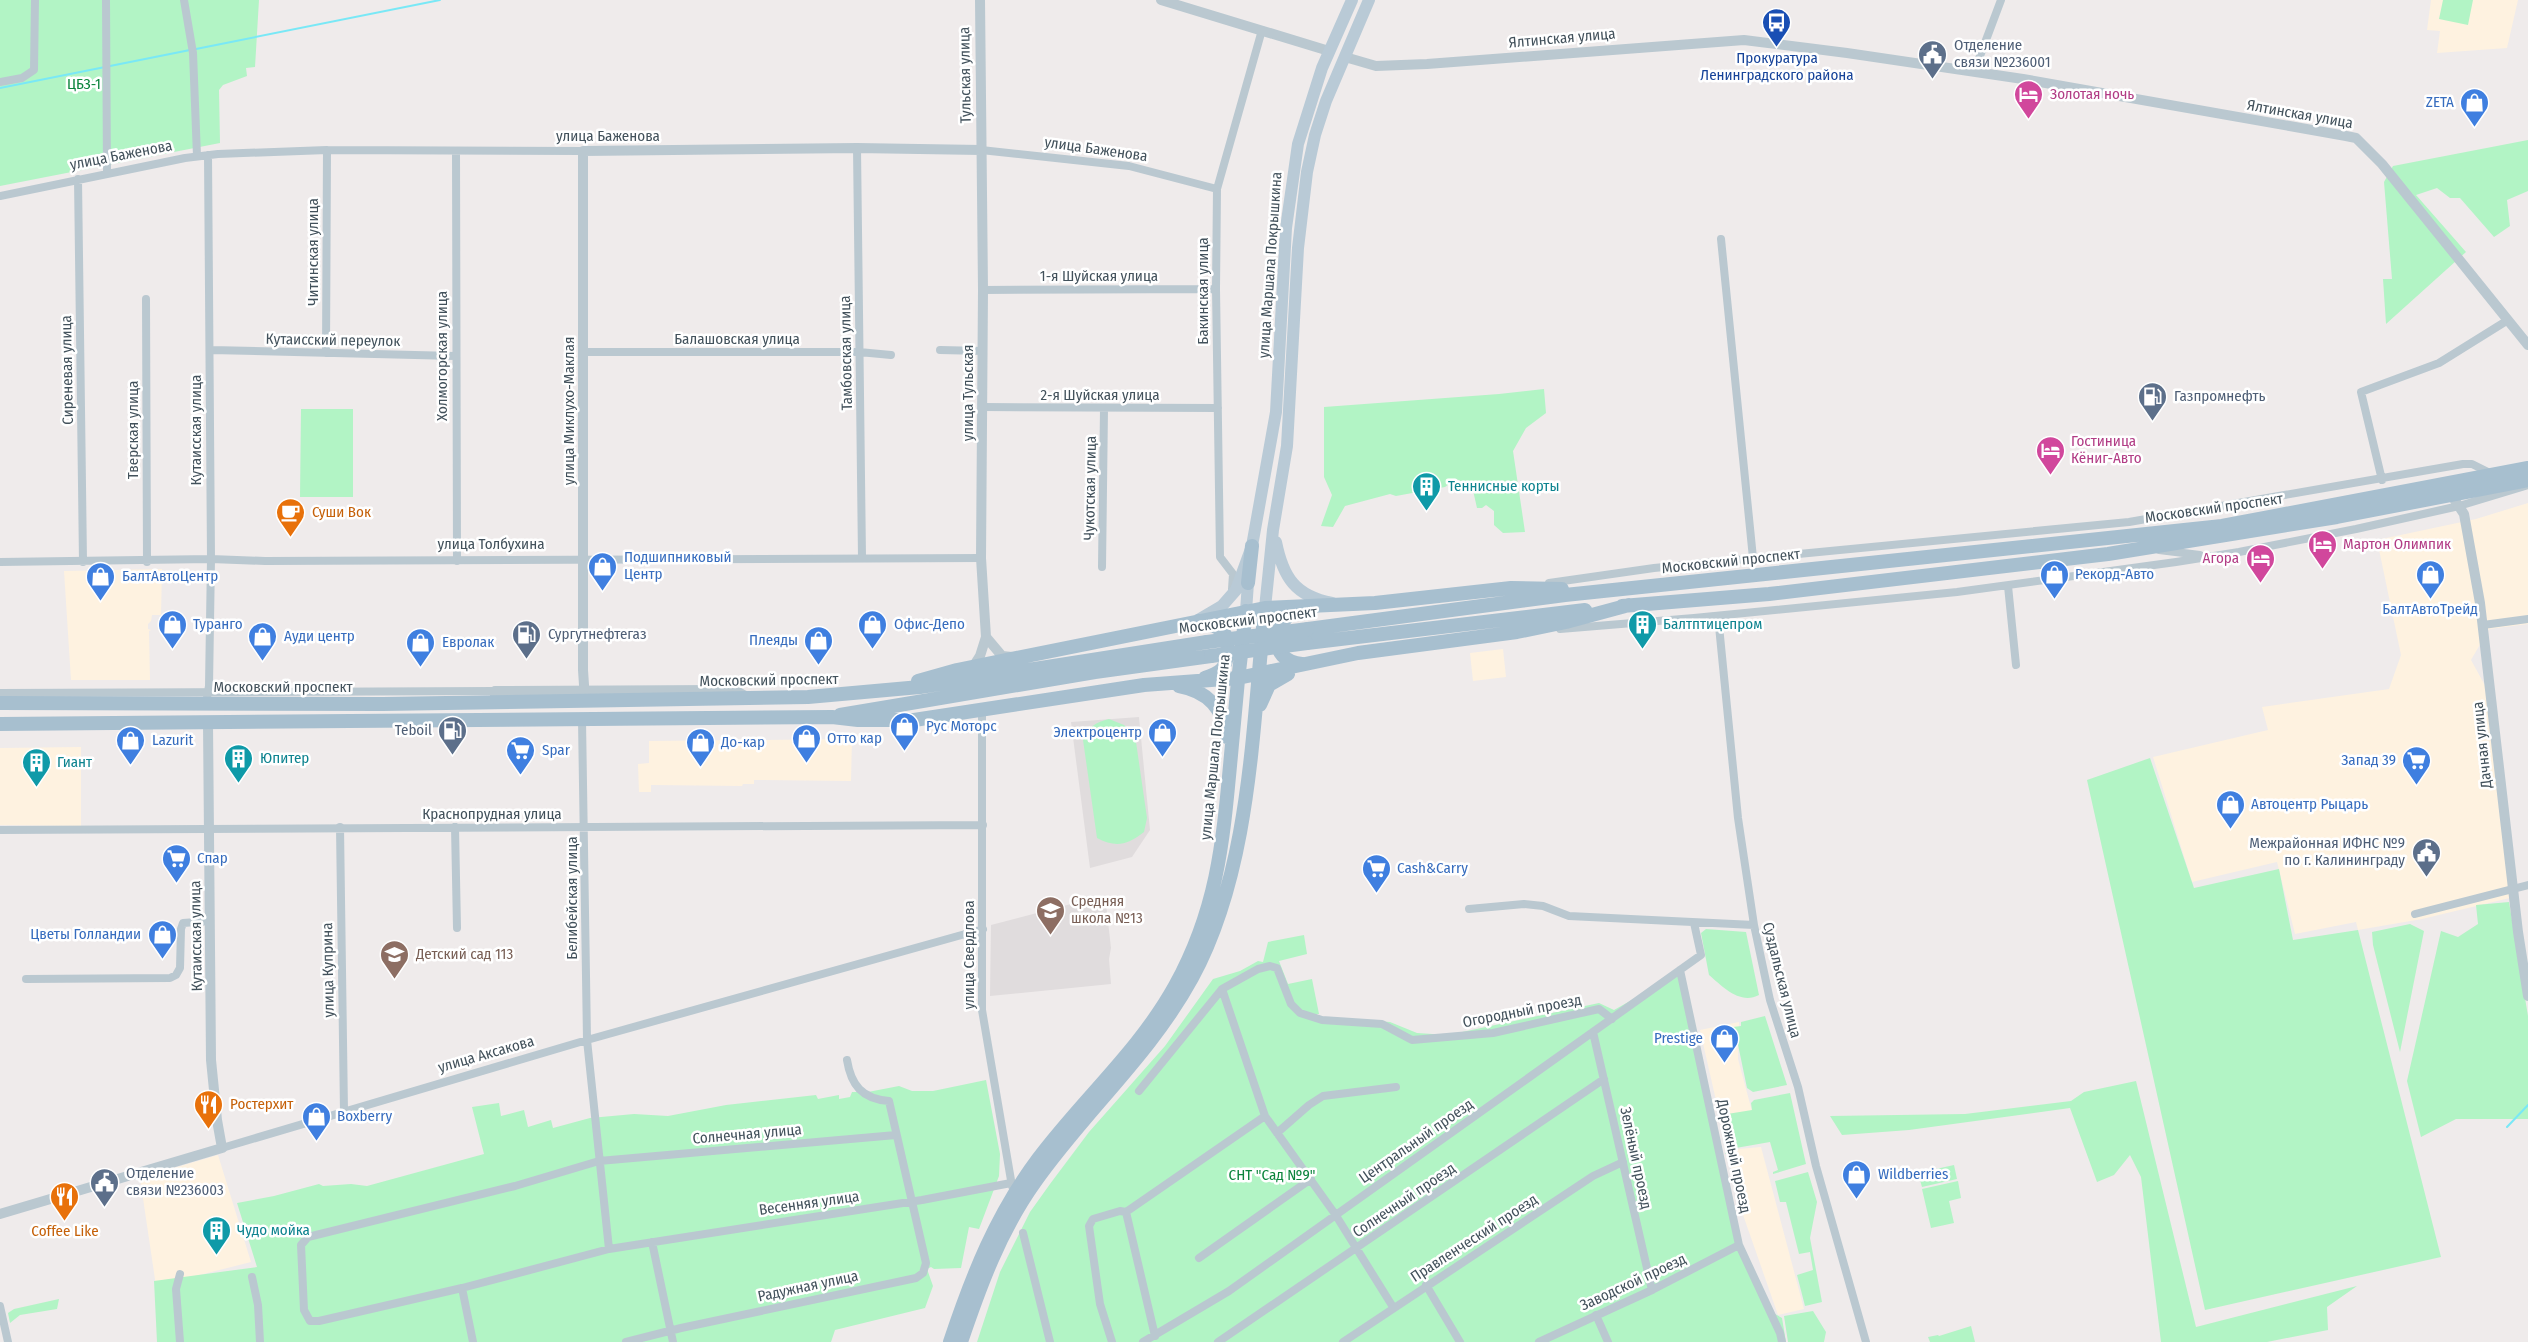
<svg xmlns="http://www.w3.org/2000/svg" width="2528" height="1342" font-family="'Fira Sans Condensed',sans-serif">
<style>
.commercial{fill:#fef2e0}
.education{fill:#e0dcdd}
.green{fill:#b2f4c5}
.lines{fill:none;stroke-linecap:round;stroke-linejoin:round}
.stream{stroke:#79e8f6;stroke-width:2}
.minor{stroke:#bac8d0;stroke-width:8}
.tertiary{stroke:#bac8d0;stroke-width:10}
.secondary{stroke:#b9cad6;stroke-width:12}
.primary{stroke:#a7bfcf;stroke-width:14}
.primary-bridge{stroke:#a7bfcf;stroke-width:14}
.labels{text-anchor:middle;dominant-baseline:central;stroke-width:5;stroke-linejoin:round;paint-order:stroke}
.street-label{font-size:15px;fill:#42515b;stroke:#fff}
.service-label{font-size:15px;fill:#4e5e75;stroke:#fff;text-anchor:start}
.transit-label{font-size:15px;fill:#164399;stroke:#fff}
.park-label{font-size:15px;fill:#0b843c;stroke:#fff}
.hotel-label{font-size:15px;fill:#b23c85;stroke:#fff;text-anchor:start}
.shop-label{font-size:15px;fill:#366cbe;stroke:#fff;text-anchor:start}
.culture-label{font-size:15px;fill:#0d838f;stroke:#fff;text-anchor:start}
.food-label{font-size:15px;fill:#c56008;stroke:#fff;text-anchor:start}
.education-label{font-size:15px;fill:#785e54;stroke:#fff;text-anchor:start}
</style>
<rect width="100%" height="100%" fill="#efebeb"/>
<path class="commercial" d="M2431,0H2518L2507,48L2437,53L2440,31L2427,30Z
M2528,503V624L2489,629L2471,660L2488,691L2514,897L2422,919L2358,930L2356,922L2295,934L2277,862L2192,882L2153,757L2268,730L2262,707L2389,689L2401,655L2377,540L2476,519Z
M162,569L161,615H152L151,621L148,624V629L151,630L149,631L150,680H71L64,571Z
M1503,649L1506,677L1473,681L1470,653Z
M852,739L851,781L754,780V784H743L742,786L651,785V792H639L638,764L649,763V741Z
M81,747V826L0,825V748Z
M1739,1022L1738,1059L1753,1115L1720,1118L1700,1030Z
M1761,1147L1804,1309L1778,1315L1741,1209L1727,1150Z
M218,1155L251,1262L156,1286L140,1178Z"/>
<path class="education" d="M1139,717L1150,830L1132,857L1090,868L1071,722Z
M1105,895L1111,948L1109,959L1111,984L990,996L991,925Z"/>
<path class="green" d="M0,0H259L255,67L246,68L247,76L223,85L219,90L220,143L0,186Z
M2443,0H2473L2468,25L2439,19Z
M2528,140V191L2507,200L2510,226L2494,237L2460,198H2450L2437,188L2416,195L2466,252L2386,324L2383,279H2392L2384,182L2393,166Z
M1544,389L1546,413L1526,428L1513,451L1525,532L1503,533L1494,525V511L1486,505L1482,508H1477L1472,486L1456,479L1445,487L1396,496L1390,494L1345,506L1333,527L1321,526L1332,495L1324,477V407L1499,394Z
M301,409H353V497H300Z
M1109,719L1124,725L1135,735L1147,818L1144,832C1127,845 1116,848 1097,838L1083,740C1088,727 1096,722 1109,719Z
M2150,758L2194,888L2279,869L2293,940L2358,930L2441,1257L2205,1310L2087,780Z
M2509,902L2528,1016V1119H2456L2421,1137L2407,1081L2441,931L2458,937L2478,924L2476,905Z
M2410,924L2424,931L2400,1052L2373,945L2372,932Z
M1706,929L1746,932L1759,995C1740,1005 1723,987 1709,975L1701,933Z
M1304,935L1307,954L1279,961L1288,984L1312,979L1319,1014H1316L1321,1017L1390,1022L1417,1033L1448,1035L1599,1003L1614,1010L1678,974L1747,1264L1768,1310L1782,1318L1786,1342H977L1000,1272L1030,1212L1050,1184L1089,1132L1165,1046L1213,979L1240,971L1258,961L1263,962L1268,942Z
M1765,1016L1787,1085L1753,1092L1747,1088L1736,1035L1731,1031L1733,1027L1741,1026V1022Z
M986,1080L1000,1154L999,1176L979,1229L969,1227L961,1268L934,1269L931,1267L927,1269L933,1286L925,1308L835,1330L831,1342H157L154,1281L257,1267L237,1203L274,1196L319,1184L323,1186L351,1184L367,1186L484,1154L472,1107L499,1103L501,1116L524,1110L528,1127L551,1120L553,1128L590,1118L634,1114L668,1116L726,1105L816,1095L818,1099L839,1095V1099L850,1097L852,1092H868L899,1086L912,1091H933Z
M2136,1081L2196,1327L2357,1286L2327,1307L2328,1330L2267,1342H2161L2141,1177L2130,1155L2114,1175L2097,1182L2070,1108L1909,1130L1842,1135L1830,1116L1965,1114L2071,1101L2084,1092Z
M1790,1093L1806,1164L1773,1174V1172L1778,1170L1770,1142L1730,1149V1153L1725,1154L1729,1146L1721,1115L1752,1110L1751,1103L1754,1100Z
M1954,1165L1957,1179L1922,1187L1918,1173Z
M1808,1172L1817,1202L1810,1238L1822,1302L1805,1306L1797,1275L1813,1270L1810,1252L1799,1254L1786,1202H1780L1775,1181Z
M1958,1181L1961,1198L1949,1201L1954,1223L1931,1228L1922,1189Z
M59,1299L57,1309L20,1315L10,1323L8,1313L14,1309Z
M1813,1311L1826,1332L1824,1342H1788L1784,1316Z
M1971,1326L1975,1342H1930L1928,1337L1938,1335L1939,1336Z"/>
<g class="lines">
<path class="stream" d="M196,49L440,0
M0,88L190,50
M2507,1127L2528,1105"/>
<path class="minor" d="M106,0L107,173
M184,0L193,53L197,156
M1974,72L2001,0
M0,82L22,78L34,70L35,0
M857,148L862,558
M981,150L1129,166L1217,189
M456,151L457,561
M78,179L83,562
M0,196L185,158L218,154L327,150L583,151
M1721,239L1753,558
M983,290L1216,289
M146,299L147,562
M211,350L455,356
M940,350L983,351
M584,352H859L891,355
M326,353L327,150
M983,407L1218,408
M2382,480L2361,392L2439,363L2508,320
M2159,550L2200,555
M0,562L211,559L265,561L981,558
M1102,567L1104,409
M1549,583L1654,568L2129,522L2463,464H2472L2494,475
M2008,586L2016,665
M1232,589L1233,574L1220,557L1216,289L1217,189L1262,30
M1718,616L1738,818L1754,925L1770,1000L1798,1087L1816,1166L1866,1342
M2483,625L2528,619
M1560,629L1694,618L1957,592L2176,562L2239,552L2356,529L2459,506L2528,485
M0,693L495,691
M206,704L209,686L211,559L208,155
M982,709V1010L1012,1186
M582,720L587,1040L609,1249
M340,827L344,1112
M455,827L457,928
M1,830L983,825
M1469,909L1524,904L1543,906L1569,916L1754,925
M2415,914L2528,885
M1680,970L1739,1245L1780,1333L1782,1342
M26,979L170,978L176,975L180,968L181,929L183,923L210,921
M1222,989L1265,1116L1335,1214L1393,1307
M1593,1032L1652,1290
M1139,1091L1222,989L1258,969L1270,966L1277,968L1291,1004L1300,1013L1322,1020L1382,1024L1412,1040L1493,1033L1599,1009L1612,1019
M1277,1133L1309,1105L1323,1096L1396,1087
M896,1135L599,1161L515,1186L308,1237L301,1245L304,1310L310,1321H319L462,1288L609,1249L922,1200L1011,1183
M222,1148L587,1040L983,929
M1126,1212L1265,1116
M1023,1233L1050,1342
M652,1242L673,1342
M1199,1258L1311,1179
M180,1274L176,1289L180,1342
M252,1277L258,1305L260,1342
M1426,1285L1460,1342
M462,1288L473,1342
M0,1306L8,1342
M1596,1315L1608,1342
M626,1342L681,1328L916,1278L923,1273L926,1263L889,1101C862,1099 851,1085 847,1060
M1112,1342L1100,1304L1089,1226L1093,1219L1120,1211L1126,1212L1155,1336
M1143,1342L1229,1291L1701,955L1694,923
M1218,1342L1604,1079
M1343,1342L1593,1176L1623,1162
M1539,1342L1652,1290L1739,1245"/>
<path class="tertiary" d="M1161,0L1329,51
M1345,57L1376,66L1427,64L1744,40L1847,53L2023,79L2346,136L2356,138L2382,164L2528,345
M2452,496L2464,514L2480,603L2518,932L2528,996
M986,637L1002,656L1012,657
M973,667L980,656L986,637L981,558L983,290L980,0
M585,700L583,670V151L857,148L981,150
M495,702V691L720,690L736,691L747,697
M0,1214L222,1148L217,1120L211,1060L208,723"/>
<path class="secondary" d="M1276,542C1283,577 1295,596 1332,603
M1265,608L1273,530L1287,446L1298,248L1307,172L1315,135L1326,101L1369,0
M1246,611L1248,583
M1200,619L1222,606L1236,590L1252,546L1276,412L1286,228L1298,144L1322,68L1352,0"/>
<path class="primary" d="M1248,583L1252,546
M1622,606L1769,594L2108,554L2337,517L2528,480
M1301,608C1272,619 1266,661 1302,664
M1198,621C1207,624 1218,625 1224,633C1230,641 1228,662 1222,669C1217,674 1211,676 1205,678
M1308,629L1565,595L2222,526L2528,468
M1307,643L1585,610
M918,681L957,670L1265,608L1375,603L1511,588L1562,589
M1179,686C1207,691 1224,709 1227,737
M0,703L383,704L808,697L920,687L1207,642
M1260,705L1269,685L1288,674
M840,715L1095,672L1211,656
M0,724L832,717L858,720H914L1144,685L1238,678L1358,653L1517,632L1566,622L1629,605
M950,1342C972,1276 996,1215 1038,1159C1082,1100 1139,1051 1175,986C1218,908 1223,841 1231,755C1235,707 1240,659 1246,611
M961,1342C980,1286 1000,1231 1035,1182C1084,1112 1150,1055 1192,978C1251,869 1252,729 1265,608"/>
<path class="primary-bridge" d="M1207,642L1308,629
M1211,656L1307,643"/>
</g>
<defs>
<symbol id="bus-pin" viewBox="-11 -11 22 30"><path d="M0 17L-7.5 6A9.5 9.5 0 1 1 7.5 6Z" fill="#1a4fb4" stroke="#fff"/><path d="M-5-6H5V4H4V6H2V4H-2V6H-4V4H-5ZM-3.5-4V0h7V-4ZM-3.5 1.2v1.5H-2V1.2ZM2 1.2v1.5H3.5V1.2Z" fill="#fff"/></symbol>
<symbol id="civic-pin" viewBox="-11 -11 22 30"><path d="M0 17L-7.5 6A9.5 9.5 0 1 1 7.5 6Z" fill="#5c6f8a" stroke="#fff"/><path d="M-.6-6.5H3V-4.5H.6V-3L4-1V1h2V6H-6V1h2V-1L-.6-3ZM-1.2 2.5V6h2.4V2.5Z" fill="#fff"/></symbol>
<symbol id="hotel-pin" viewBox="-11 -11 22 30"><path d="M0 17L-7.5 6A9.5 9.5 0 1 1 7.5 6Z" fill="#d1479c" stroke="#fff"/><path d="M-6-4.5h1.5V1H6V5H4.5V3h-9V5H-6ZM-4 0a1.8 1.8 0 1 1 3.6 0ZM.5 0V-2.5h3Q6-2.5 6 0Z" fill="#fff"/></symbol>
<symbol id="shop-pin" viewBox="-11 -11 22 30"><path d="M0 17L-7.5 6A9.5 9.5 0 1 1 7.5 6Z" fill="#3f7fe0" stroke="#fff"/><path d="M-5-2.5h2.3a2.7 3.5 0 0 1 5.4 0H5L5.5 6h-11ZM-1.5-2.5h3a1.5 2.3 0 0 0-3 0Z" fill="#fff"/></symbol>
<symbol id="fuel-pin" viewBox="-11 -11 22 30"><path d="M0 17L-7.5 6A9.5 9.5 0 1 1 7.5 6Z" fill="#5c6f8a" stroke="#fff"/><path d="M-5.5-6h7V0h2V4h1.3V-2.5L3-4.5l.8-.8L6-3V5H2.5V1h-1V6h-7ZM-4.2-4.7v3.2H.2V-4.7Z" fill="#fff"/></symbol>
<symbol id="building-pin" viewBox="-11 -11 22 30"><path d="M0 17L-7.5 6A9.5 9.5 0 1 1 7.5 6Z" fill="#0f9aa8" stroke="#fff"/><path d="M-4-6H4V6H1V3H-1V6H-4ZM-2.5-4.3h1.7v1.8h-1.7ZM.8-4.3h1.7v1.8H.8ZM-2.5-1h1.7V.8h-1.7ZM.8-1h1.7V.8H.8Z" fill="#fff"/></symbol>
<symbol id="cafe-pin" viewBox="-11 -11 22 30"><path d="M0 17L-7.5 6A9.5 9.5 0 1 1 7.5 6Z" fill="#e8710a" stroke="#fff"/><path d="M-5.5-4.5H6V0H3Q3 3.5 0 3.5H-2.5Q-5.5 3.5-5.5 0ZM3-3.2v2h1.7v-2ZM-6 4.5H4V6H-6Z" fill="#fff"/></symbol>
<symbol id="supermarket-pin" viewBox="-11 -11 22 30"><path d="M0 17L-7.5 6A9.5 9.5 0 1 1 7.5 6Z" fill="#3f7fe0" stroke="#fff"/><path d="M-6-5.5h2.5l.6 2H6L4.5 2H-2.5L-4.4-4H-6ZM-1.5 3.2a1.3 1.3 0 1 0 .1 0ZM3 3.2a1.3 1.3 0 1 0 .1 0Z" fill="#fff"/></symbol>
<symbol id="school-pin" viewBox="-11 -11 22 30"><path d="M0 17L-7.5 6A9.5 9.5 0 1 1 7.5 6Z" fill="#8d6e63" stroke="#fff"/><path d="M0-5L7-2L0 1L-7-2ZM-4 1L0 2.5L4 1V4Q0 6-4 4Z" fill="#fff"/></symbol>
<symbol id="restaurant-pin" viewBox="-11 -11 22 30"><path d="M0 17L-7.5 6A9.5 9.5 0 1 1 7.5 6Z" fill="#e8710a" stroke="#fff"/><path d="M-5-6h1v4h1v-4h1v4h1v-4h1v5L-1.5 .5V6h-2V.5L-5-1ZM5-6V6H3V1.5H1.5Q1.5-4 5-6Z" fill="#fff"/></symbol>
</defs>
<g fill-rule="evenodd">
<use href="#bus-pin" x="1760" y="6" width="33" height="45"/>
<use href="#civic-pin" x="1916" y="38" width="33" height="45"/>
<use href="#hotel-pin" x="2012" y="78" width="33" height="45"/>
<use href="#shop-pin" x="2458" y="86" width="33" height="45"/>
<use href="#fuel-pin" x="2136" y="380" width="33" height="45"/>
<use href="#hotel-pin" x="2034" y="434" width="33" height="45"/>
<use href="#building-pin" x="1410" y="470" width="33" height="45"/>
<use href="#cafe-pin" x="274" y="496" width="33" height="45"/>
<use href="#hotel-pin" x="2306" y="528" width="33" height="45"/>
<use href="#hotel-pin" x="2244" y="542" width="33" height="45"/>
<use href="#shop-pin" x="586" y="550" width="33" height="45"/>
<use href="#shop-pin" x="2038" y="558" width="33" height="45"/>
<use href="#shop-pin" x="2414" y="558" width="33" height="45"/>
<use href="#shop-pin" x="84" y="560" width="33" height="45"/>
<use href="#shop-pin" x="156" y="608" width="33" height="45"/>
<use href="#shop-pin" x="856" y="608" width="33" height="45"/>
<use href="#building-pin" x="1626" y="608" width="33" height="45"/>
<use href="#fuel-pin" x="510" y="618" width="33" height="45"/>
<use href="#shop-pin" x="246" y="620" width="33" height="45"/>
<use href="#shop-pin" x="802" y="624" width="33" height="45"/>
<use href="#shop-pin" x="404" y="626" width="33" height="45"/>
<use href="#shop-pin" x="888" y="710" width="33" height="45"/>
<use href="#fuel-pin" x="436" y="714" width="33" height="45"/>
<use href="#shop-pin" x="1146" y="716" width="33" height="45"/>
<use href="#shop-pin" x="790" y="722" width="33" height="45"/>
<use href="#shop-pin" x="114" y="724" width="33" height="45"/>
<use href="#shop-pin" x="684" y="726" width="33" height="45"/>
<use href="#supermarket-pin" x="504" y="734" width="33" height="45"/>
<use href="#building-pin" x="222" y="742" width="33" height="45"/>
<use href="#supermarket-pin" x="2400" y="744" width="33" height="45"/>
<use href="#building-pin" x="20" y="746" width="33" height="45"/>
<use href="#shop-pin" x="2214" y="788" width="33" height="45"/>
<use href="#civic-pin" x="2410" y="836" width="33" height="45"/>
<use href="#supermarket-pin" x="160" y="842" width="33" height="45"/>
<use href="#supermarket-pin" x="1360" y="852" width="33" height="45"/>
<use href="#school-pin" x="1034" y="894" width="33" height="45"/>
<use href="#shop-pin" x="146" y="918" width="33" height="45"/>
<use href="#school-pin" x="378" y="938" width="33" height="45"/>
<use href="#shop-pin" x="1708" y="1022" width="33" height="45"/>
<use href="#restaurant-pin" x="192" y="1088" width="33" height="45"/>
<use href="#shop-pin" x="300" y="1100" width="33" height="45"/>
<use href="#shop-pin" x="1840" y="1158" width="33" height="45"/>
<use href="#civic-pin" x="88" y="1166" width="33" height="45"/>
<use href="#restaurant-pin" x="48" y="1180" width="33" height="45"/>
<use href="#building-pin" x="200" y="1214" width="33" height="45"/>
</g>
<g class="labels">
<g class="street-label">
<text transform="translate(1562 38) rotate(-5)">Ялтинская улица</text>
<text transform="translate(965 75) rotate(-91)">Тульская улица</text>
<text transform="translate(2300 114) rotate(10)">Ялтинская улица</text>
<text x="608" y="136">улица Баженова</text>
<text transform="translate(1096 149) rotate(8)">улица Баженова</text>
<text transform="translate(121 155) rotate(-11)">улица Баженова</text>
<text transform="translate(313 252) rotate(-90)">Читинская улица</text>
<text transform="translate(1270 265) rotate(-86)">улица Маршала Покрышкина</text>
<text x="1099" y="276">1-я Шуйская улица</text>
<text transform="translate(1203 291) rotate(-90)">Бакинская улица</text>
<text x="737" y="339">Балашовская улица</text>
<text transform="translate(333 340) rotate(1)">Кутаисский переулок</text>
<text transform="translate(846 353) rotate(-91)">Тамбовская улица</text>
<text transform="translate(442 356) rotate(-90)">Холмогорская улица</text>
<text transform="translate(67 370) rotate(-91)">Сиреневая улица</text>
<text transform="translate(968 393) rotate(-90)">улица Тульская</text>
<text x="1100" y="395">2-я Шуйская улица</text>
<text transform="translate(569 411) rotate(-90)">улица Миклухо-Маклая</text>
<text transform="translate(133 430) rotate(-90)">Тверская улица</text>
<text transform="translate(196 430) rotate(-90)">Кутаисская улица</text>
<text transform="translate(1090 488) rotate(-89)">Чукотская улица</text>
<text transform="translate(2214 508) rotate(-8)">Московский проспект</text>
<text x="491" y="544">улица Толбухина</text>
<text transform="translate(1731 561) rotate(-6)">Московский проспект</text>
<text transform="translate(1248 620) rotate(-7)">Московский проспект</text>
<text transform="translate(769 680) rotate(-1)">Московский проспект</text>
<text x="283" y="687">Московский проспект</text>
<text transform="translate(2482 745) rotate(-96)">Дачная улица</text>
<text transform="translate(1215 747) rotate(-84)">улица Маршала Покрышкина</text>
<text x="492" y="814">Краснопрудная улица</text>
<text transform="translate(572 898) rotate(-90)">Белибейская улица</text>
<text transform="translate(196 936) rotate(-91)">Кутаисская улица</text>
<text transform="translate(969 955) rotate(-90)">улица Свердлова</text>
<text transform="translate(328 970) rotate(-91)">улица Куприна</text>
<text transform="translate(1782 980) rotate(76)">Суздальская улица</text>
<text transform="translate(1522 1011) rotate(-11)">Огородный проезд</text>
<text transform="translate(486 1054) rotate(-16)">улица Аксакова</text>
<text transform="translate(747 1134) rotate(-5)">Солнечная улица</text>
<text transform="translate(1416 1141) rotate(-35)">Центральный проезд</text>
<text transform="translate(1734 1156) rotate(78)">Дорожный проезд</text>
<text transform="translate(1636 1158) rotate(78)">Зелёный проезд</text>
<text transform="translate(1404 1200) rotate(-34)">Солнечный проезд</text>
<text transform="translate(809 1203) rotate(-8)">Весенняя улица</text>
<text transform="translate(1474 1238) rotate(-33)">Правленческий проезд</text>
<text transform="translate(1633 1282) rotate(-25)">Заводской проезд</text>
<text transform="translate(808 1286) rotate(-12)">Радужная улица</text>
</g>
<g class="service-label">
<text x="1954" y="45">Отделение<tspan x="1954" dy="17">связи №236001</tspan></text>
<text x="2174" y="396">Газпромнефть</text>
<text x="548" y="634">Сургутнефтегаз</text>
<text x="432" y="730" text-anchor="end">Teboil</text>
<text x="2405" y="843" text-anchor="end">Межрайонная ИФНС №9<tspan x="2405" dy="17">по г. Калининграду</tspan></text>
<text x="126" y="1173">Отделение<tspan x="126" dy="17">связи №236003</tspan></text>
</g>
<g class="transit-label">
<text x="1777" y="58">Прокуратура<tspan x="1777" dy="17">Ленинградского района</tspan></text>
</g>
<g class="park-label">
<text x="84" y="84">ЦБЗ-1</text>
<text x="1272" y="1175">СНТ "Сад №9"</text>
</g>
<g class="hotel-label">
<text x="2050" y="94">Золотая ночь</text>
<text x="2071" y="441">Гостиница<tspan x="2071" dy="17">Кёниг-Авто</tspan></text>
<text x="2343" y="544">Мартон Олимпик</text>
<text x="2239" y="558" text-anchor="end">Агора</text>
</g>
<g class="shop-label">
<text x="2454" y="102" text-anchor="end">ZETA</text>
<text x="624" y="557">Подшипниковый<tspan x="624" dy="17">Центр</tspan></text>
<text x="2075" y="574">Рекорд-Авто</text>
<text x="122" y="576">БалтАвтоЦентр</text>
<text x="2430" y="609" text-anchor="middle">БалтАвтоТрейд</text>
<text x="193" y="624">Туранго</text>
<text x="894" y="624">Офис-Депо</text>
<text x="284" y="636">Ауди центр</text>
<text x="798" y="640" text-anchor="end">Плеяды</text>
<text x="442" y="642">Евролак</text>
<text x="926" y="726">Рус Моторс</text>
<text x="1142" y="732" text-anchor="end">Электроцентр</text>
<text x="827" y="738">Отто кар</text>
<text x="152" y="740">Lazurit</text>
<text x="721" y="742">До-кар</text>
<text x="542" y="750">Spar</text>
<text x="2396" y="760" text-anchor="end">Запад 39</text>
<text x="2251" y="804">Автоцентр Рыцарь</text>
<text x="197" y="858">Спар</text>
<text x="1397" y="868">Cash&amp;Carry</text>
<text x="141" y="934" text-anchor="end">Цветы Голландии</text>
<text x="1703" y="1038" text-anchor="end">Prestige</text>
<text x="337" y="1116">Boxberry</text>
<text x="1878" y="1174">Wildberries</text>
</g>
<g class="culture-label">
<text x="1448" y="486">Теннисные корты</text>
<text x="1663" y="624">Балтптицепром</text>
<text x="260" y="758">Юпитер</text>
<text x="57" y="762">Гиант</text>
<text x="237" y="1230">Чудо мойка</text>
</g>
<g class="food-label">
<text x="312" y="512">Суши Вок</text>
<text x="230" y="1104">Ростерхит</text>
<text x="65" y="1231" text-anchor="middle">Coffee Like</text>
</g>
<g class="education-label">
<text x="1071" y="901">Средняя<tspan x="1071" dy="17">школа №13</tspan></text>
<text x="416" y="954">Детский сад 113</text>
</g>
</g>
</svg>
